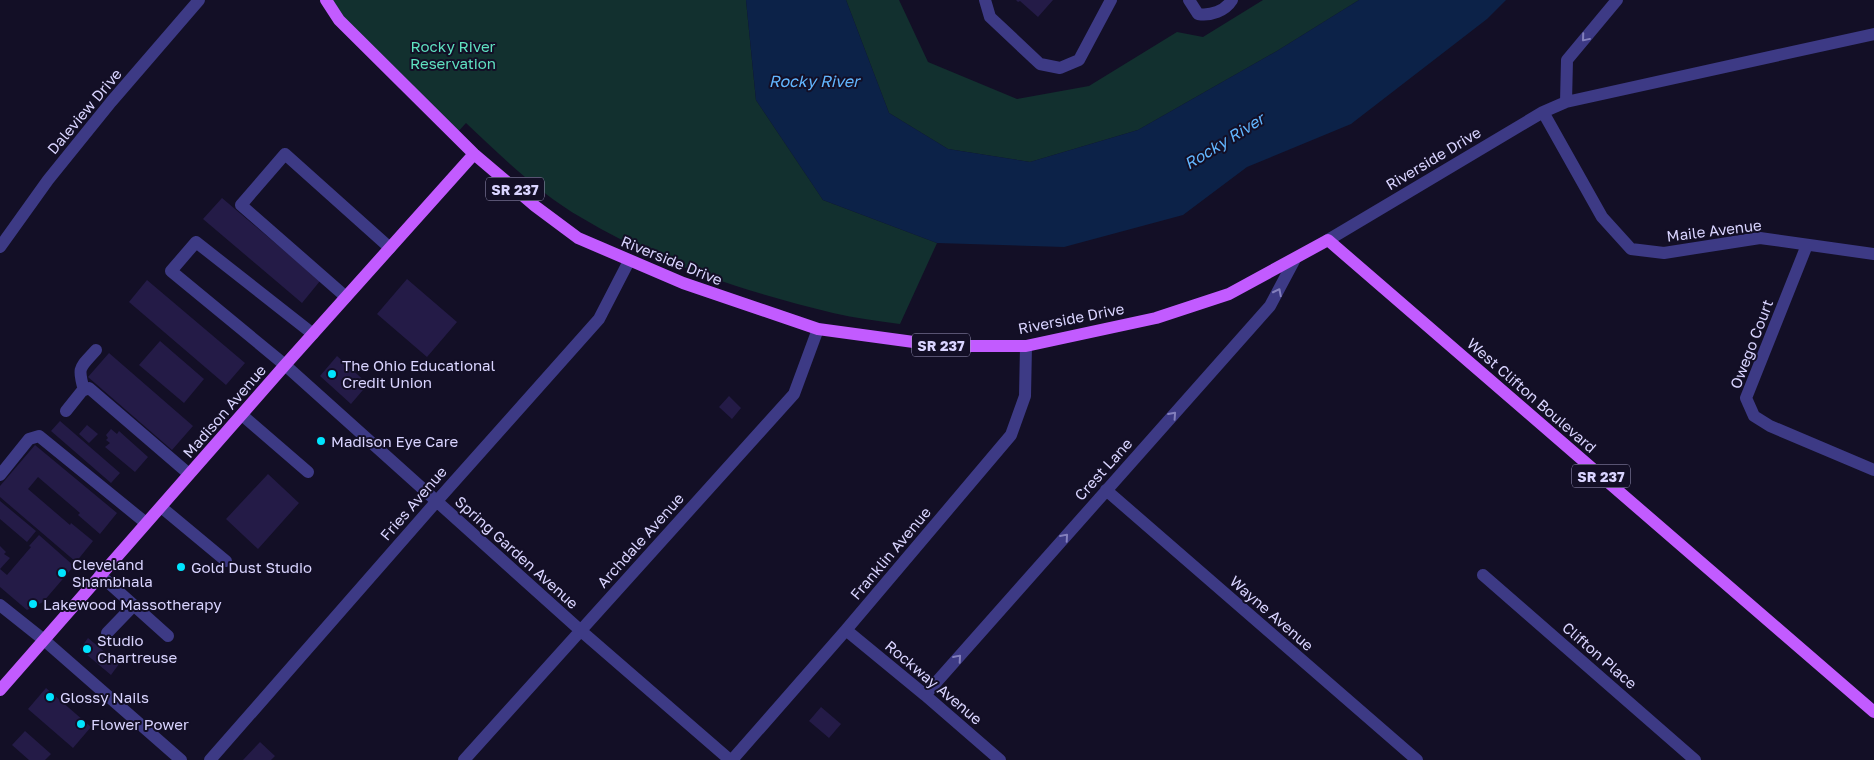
<svg xmlns="http://www.w3.org/2000/svg" width="1874" height="760" font-family="'Golos Text',sans-serif">
<style>
.green{fill:#12302f}
.water{fill:#0c2248}
.building{fill:#241b47}
.lines{fill:none;stroke-linecap:round;stroke-linejoin:round}
.minor{stroke:#3d3a85;stroke-width:12}
.major{stroke:#c25bff;stroke-width:12}
.oneway{stroke:#837fbc}
.poi-dot{fill:#00e5ff;stroke:#130f26;stroke-width:2}
.labels{text-anchor:middle;dominant-baseline:central;stroke-width:4;stroke-linejoin:round;paint-order:stroke}
.shield{fill:#130f26;stroke:#9e99be;stroke-width:1}
.shield-label{font-size:14px;font-weight:bold;fill:#d9d4ff}
.park-label{font-size:15px;fill:#5fe0c0;stroke:#130f26}
.street-label{font-size:15px;fill:#d9d4ff;stroke:#130f26}
.poi-label{font-size:15px;fill:#d9d4ff;stroke:#130f26;text-anchor:start}
.water-label{font-size:16px;font-style:italic;fill:#62b6ff;stroke:#130f26}
</style>
<rect width="100%" height="100%" fill="#130f26"/>
<path class="green" d="M327,0H746L756,100L823,200L937,243L900,324C878,321 855,318 833,313C746,292 659,264 582,218C539,193 502,157 466,123L456,134Z
M846,0H899L928,62L1017,99L1089,86L1177,32L1203,37L1263,0H1359L1277,51L1138,130L1030,162L948,149L889,113Z"/>
<path class="water" d="M746,0H846L889,113L948,149L1030,162L1138,130L1277,51L1359,0H1506L1487,19L1351,124L1247,167L1183,215L1064,247L937,243L823,200L756,100Z"/>
<path class="building" d="M1016,0H1053L1038,17L1020,1L1018,2Z
M222,198L320,281L302,303L203,219Z
M407,279L457,322L427,357L377,314Z
M147,280L245,363L226,385L129,302Z
M160,341L204,379L184,403L139,365Z
M109,353L193,426L172,450L88,377Z
M337,356L368,384L351,404L320,376Z
M729,396L741,408L732,419L719,407Z
M60,421L120,473L111,483L51,431Z
M87,425L98,434L89,443L79,434Z
M111,429L117,434L119,431L148,457L135,472L105,447L110,443L106,440L108,438L106,435Z
M35,445L117,513L100,534L78,515L80,513L38,477L28,489L70,525L71,523L93,541L76,562L0,497V486Z
M268,474L299,503L258,549L226,519Z
M0,501L36,531L27,542L0,519Z
M39,535L74,566L43,602L27,610L0,587V546L6,552L4,554L10,558L0,569L7,575L31,547L29,546Z
M88,638L119,664L111,675L80,649Z
M46,688L91,727L73,748L28,709Z
M821,707L841,724L829,738L809,721Z
M25,731L51,754L45,760H29L12,745Z
M260,742L275,756L271,760H243Z"/>
<g class="lines">
<path class="minor" d="M985,0L990,17L1040,64L1060,68L1079,60L1111,0
M1189,0L1198,14C1211,16 1225,11 1232,0
M1566,102L1567,60L1617,0
M1543,112L1602,217L1631,249L1664,253L1760,238L1874,254
M1328,240L1543,112L1566,102L1874,34
M1807,245L1746,398L1754,416L1770,426L1874,470
M0,247L48,180L111,102L199,0
M346,297L241,205L285,154L390,248
M313,334L196,242L171,271L285,365L580,630L730,760
M84,390C77,366 80,368 96,350
M66,411L82,391L89,388L189,474
M242,415L308,472
M0,475L29,439L39,436L146,523
M1106,490L1417,760
M161,507L226,561
M100,575L168,636
M1483,575L1695,760
M0,605L44,640L181,760
M846,630L925,695L1000,760
M107,633L134,605
M925,695L1270,306L1295,259
M210,760L436,502L599,319L629,261
M464,760L794,394L818,329
M732,760L846,630L1011,435L1025,396L1026,346"/>
<path class="major" d="M326,0L339,20L474,154L535,206L578,238L683,283L818,329L943,346H1026L1156,318L1229,294L1328,240L1874,712
M0,690L285,365L474,154"/>
</g>
<defs><path id="oneway-chevron" d="M-2-3.5L2.5 0L-2 3.5" fill="none" stroke-width="1.6" stroke-linecap="round" stroke-linejoin="round" transform="scale(1.25)"/></defs>
<g class="oneway">
<use href="#oneway-chevron" transform="translate(1585 38) rotate(130)"/>
<use href="#oneway-chevron" transform="translate(1278 292) rotate(-63)"/>
<use href="#oneway-chevron" transform="translate(1173 415) rotate(-48)"/>
<use href="#oneway-chevron" transform="translate(1065 537) rotate(-49)"/>
<use href="#oneway-chevron" transform="translate(958 658) rotate(-49)"/>
</g>
<g class="poi-dot">
<circle cx="332" cy="374" r="5"/>
<circle cx="321" cy="441" r="5"/>
<circle cx="181" cy="567" r="5"/>
<circle cx="62" cy="573" r="5"/>
<circle cx="33" cy="604" r="5"/>
<circle cx="87" cy="649" r="5"/>
<circle cx="50" cy="697" r="5"/>
<circle cx="81" cy="724" r="5"/>
</g>
<g class="labels">
<g class="shield">
<rect x="486" y="177.5" width="58" height="23" rx="4"/>
<rect x="912" y="333.5" width="58" height="23" rx="4"/>
<rect x="1572" y="464.5" width="58" height="23" rx="4"/>
</g>
<g class="shield-label">
<text x="515" y="189">SR 237</text>
<text x="941" y="345">SR 237</text>
<text x="1601" y="476">SR 237</text>
</g>
<g class="park-label">
<text x="453" y="46">Rocky River<tspan x="453" dy="17">Reservation</tspan></text>
</g>
<g class="street-label">
<text transform="translate(84 111) rotate(-50)">Daleview Drive</text>
<text transform="translate(1433 158) rotate(-31)">Riverside Drive</text>
<text transform="translate(1714 230) rotate(-7)">Maile Avenue</text>
<text transform="translate(672 260) rotate(22)">Riverside Drive</text>
<text transform="translate(1071 318) rotate(-11)">Riverside Drive</text>
<text transform="translate(1751 344) rotate(-69)">Owego Court</text>
<text transform="translate(1532 395) rotate(41)">West Clifton Boulevard</text>
<text transform="translate(224 411) rotate(-49)">Madison Avenue</text>
<text transform="translate(1103 469) rotate(-48)">Crest Lane</text>
<text transform="translate(413 503) rotate(-49)">Fries Avenue</text>
<text transform="translate(640 540) rotate(-48)">Archdale Avenue</text>
<text transform="translate(517 552) rotate(42)">Spring Garden Avenue</text>
<text transform="translate(890 553) rotate(-50)">Franklin Avenue</text>
<text transform="translate(1272 613) rotate(41)">Wayne Avenue</text>
<text transform="translate(1600 655) rotate(41)">Clifton Place</text>
<text transform="translate(934 682) rotate(40)">Rockway Avenue</text>
</g>
<g class="poi-label">
<text x="342" y="365">The Ohio Educational<tspan x="342" dy="17">Credit Union</tspan></text>
<text x="331" y="441">Madison Eye Care</text>
<text x="72" y="564">Cleveland<tspan x="72" dy="17">Shambhala</tspan></text>
<text x="191" y="567">Gold Dust Studio</text>
<text x="43" y="604">Lakewood Massotherapy</text>
<text x="97" y="640">Studio<tspan x="97" dy="17">Chartreuse</tspan></text>
<text x="60" y="697">Glossy Nails</text>
<text x="91" y="724">Flower Power</text>
</g>
<g class="water-label">
<text x="814" y="81">Rocky River</text>
<text transform="translate(1224 141) rotate(-32)">Rocky River</text>
</g>
</g>
</svg>
